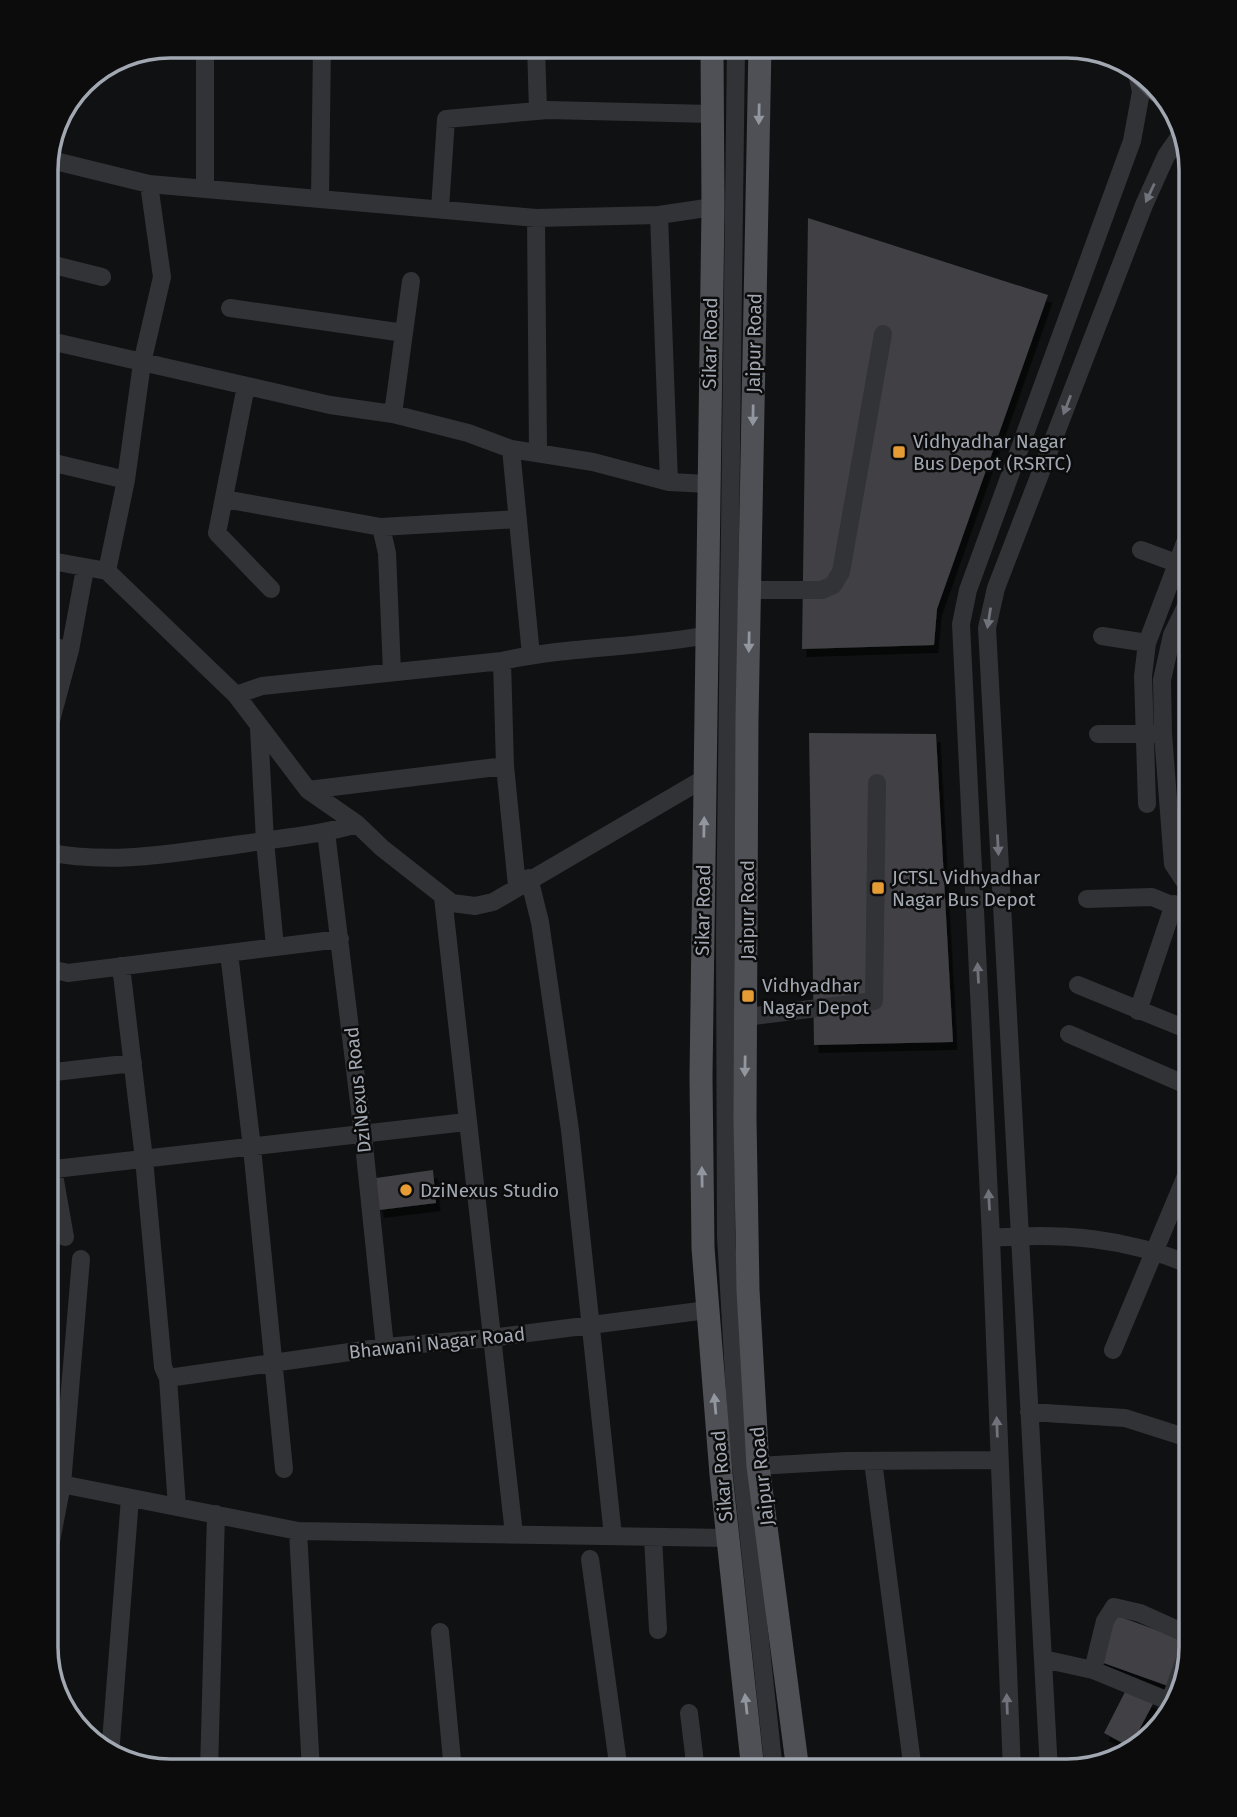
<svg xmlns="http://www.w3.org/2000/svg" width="1237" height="1817" font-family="'Fira Sans',sans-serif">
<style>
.building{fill:#3f4145;filter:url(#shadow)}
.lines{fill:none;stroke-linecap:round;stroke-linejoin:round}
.minor{stroke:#323337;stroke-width:18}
.major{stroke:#4e5055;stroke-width:23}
.oneway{fill:#91969f}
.oneway2{fill:#70737b}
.poi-dot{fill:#e69c34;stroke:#0c0c0d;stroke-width:2.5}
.labels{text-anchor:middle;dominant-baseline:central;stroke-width:5;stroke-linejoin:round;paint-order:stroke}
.street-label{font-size:19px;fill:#a2a8b2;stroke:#0c0c0d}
.poi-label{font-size:19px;fill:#a2a8b2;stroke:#0c0c0d;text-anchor:start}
.rim{fill:none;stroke:#a2a8b2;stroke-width:3.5}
</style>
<defs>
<filter id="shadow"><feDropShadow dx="4.5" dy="8" stdDeviation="0" flood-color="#0009"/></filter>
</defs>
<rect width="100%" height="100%" fill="#101112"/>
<path class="building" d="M808,218L1048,295L937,609L934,645L802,649Z
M809,733L936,734L953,1042L814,1045Z
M433,1170L436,1203L379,1210L376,1178Z
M1115,1615L1184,1640L1168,1686L1098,1661Z
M1127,1688L1154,1702L1130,1747L1104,1733Z"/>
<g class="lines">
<path class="minor" d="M205,46V189
M536,46L538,111
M736,46L725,933L726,1236L737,1427L774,1771
M47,159L149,184L536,218L659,215L713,207
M320,197L322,46
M440,209L446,119L548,110L711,114
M659,215L669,482
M536,218L538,452
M46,263L102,277
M230,308L404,333
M46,340L330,405L393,414L468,433L511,449L593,462L669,482L708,484
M246,386L217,533L271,589
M393,414L411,281
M511,449L531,655
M46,461L126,480
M224,499L381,527L518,519
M381,527L387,553L392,672
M1141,550L1176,563
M46,560L107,571L236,695L308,790L357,824L382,848L452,903L475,906L493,902L705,778
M107,571L126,480L142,363L162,277L149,184
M750,590H822L833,585L841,572L883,334
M1102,636L1147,643
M46,646L70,650
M502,661L505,766L517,886
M236,695L262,686L502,661C569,646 640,648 708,635
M259,728L265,841L275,947
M1098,734H1154
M46,739L70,650L85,569
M308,790L505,766
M1147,804L1143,676L1147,643L1191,527
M326,832L363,1135L385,1347
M46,852C114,865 173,853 242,844C281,838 320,835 357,824
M529,878L540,922L570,1130L613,1536
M1191,891L1173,864L1163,734L1162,680L1172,635L1191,596
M443,897L514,1534
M1087,899L1152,897L1191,913
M229,953L252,1148L284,1469
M121,966L144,1159L163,1367L168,1378L177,1507
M46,968L68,973L340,939
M1078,985L1191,1031
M1138,1011L1174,904
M746,1017L874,1001L877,783
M1069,1034L1191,1087
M46,1073L133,1063
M53,1169L65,1237
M46,1170L466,1122
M991,1238C1062,1232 1126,1238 1191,1265
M1113,1350L1191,1164
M168,1378L385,1347L491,1338L707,1310
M1191,1404V1384
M1029,1412L1125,1418L1191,1439
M873,1461L913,1771
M758,1466L845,1461L998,1460
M46,1481L298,1531L727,1538
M298,1531L311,1771
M653,1537L658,1630
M1191,1537L1189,1532L1191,1527
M590,1559L619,1771
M46,1567L62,1484L81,1259
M1190,1620L1191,1615
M440,1632L453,1771
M1043,1659L1093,1670L1176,1704
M1093,1670L1105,1621L1114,1607L1140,1613L1191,1636
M689,1713L696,1771
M1162,1723L1191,1642
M110,1755L130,1498
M209,1771L216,1514
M1012,1771L991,1238L961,624L968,590L1132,141L1141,92L1136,68
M1049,1771L987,628L996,588L1144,205L1166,156L1182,133"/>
<path class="major" d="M712,46L713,207L701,1077L703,1248L721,1474L753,1771
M760,46L747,719L745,1119L748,1290L758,1466L798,1771
M1142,75L1158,91"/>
</g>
<defs><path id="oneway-solid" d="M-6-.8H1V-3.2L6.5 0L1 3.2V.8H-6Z" transform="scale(1.75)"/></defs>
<g class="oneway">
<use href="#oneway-solid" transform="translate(759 114) rotate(91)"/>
<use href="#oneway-solid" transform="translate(753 415) rotate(91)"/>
<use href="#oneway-solid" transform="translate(749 642) rotate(91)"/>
<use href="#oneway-solid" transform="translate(704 827) rotate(-89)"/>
<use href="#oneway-solid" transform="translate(745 1066) rotate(91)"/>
<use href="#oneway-solid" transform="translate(702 1177) rotate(-91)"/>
<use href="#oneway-solid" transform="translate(715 1404) rotate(-95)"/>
<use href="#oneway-solid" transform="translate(746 1704) rotate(-96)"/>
</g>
<g class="oneway2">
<use href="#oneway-solid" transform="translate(1150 193) rotate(115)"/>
<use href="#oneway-solid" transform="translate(1067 405) rotate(111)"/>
<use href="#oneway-solid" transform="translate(989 618) rotate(99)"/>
<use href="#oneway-solid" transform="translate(998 845) rotate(87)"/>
<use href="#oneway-solid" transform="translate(978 973) rotate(-93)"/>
<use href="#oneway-solid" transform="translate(989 1200) rotate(-93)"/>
<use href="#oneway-solid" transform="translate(997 1427) rotate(-92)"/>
<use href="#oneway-solid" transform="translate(1007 1704) rotate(-92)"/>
</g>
<g class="poi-dot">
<rect x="892" y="445" width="14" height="14" rx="3.5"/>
<rect x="871" y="881" width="14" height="14" rx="3.5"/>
<rect x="741" y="989" width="14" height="14" rx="3.5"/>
<circle cx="406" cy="1190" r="7"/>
</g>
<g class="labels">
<g class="street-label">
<text transform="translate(710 343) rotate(-89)">Sikar Road</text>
<text transform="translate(754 343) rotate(-89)">Jaipur Road</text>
<text transform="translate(703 910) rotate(-89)">Sikar Road</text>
<text transform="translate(747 910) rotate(-90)">Jaipur Road</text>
<text transform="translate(358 1090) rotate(-96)">DziNexus Road</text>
<text transform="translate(437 1343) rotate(-6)">Bhawani Nagar Road</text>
<text transform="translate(722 1476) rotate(-95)">Sikar Road</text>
<text transform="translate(762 1476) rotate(-96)">Jaipur Road</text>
</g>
<g class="poi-label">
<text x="913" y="441">Vidhyadhar Nagar<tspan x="913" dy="22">Bus Depot (RSRTC)</tspan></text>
<text x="892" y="877">JCTSL Vidhyadhar<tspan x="892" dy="22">Nagar Bus Depot</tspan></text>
<text x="762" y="985">Vidhyadhar<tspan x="762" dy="22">Nagar Depot</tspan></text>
<text x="420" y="1190">DziNexus Studio</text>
</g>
</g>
<path d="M0 0H1237V1817H0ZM170 58H1067A112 112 0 0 1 1179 170V1647A112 112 0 0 1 1067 1759H170A112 112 0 0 1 58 1647V170A112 112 0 0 1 170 58Z" fill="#0c0c0d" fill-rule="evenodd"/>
<path class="rim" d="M170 58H1067A112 112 0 0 1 1179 170V1647A112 112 0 0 1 1067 1759H170A112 112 0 0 1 58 1647V170A112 112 0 0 1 170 58Z"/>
</svg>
